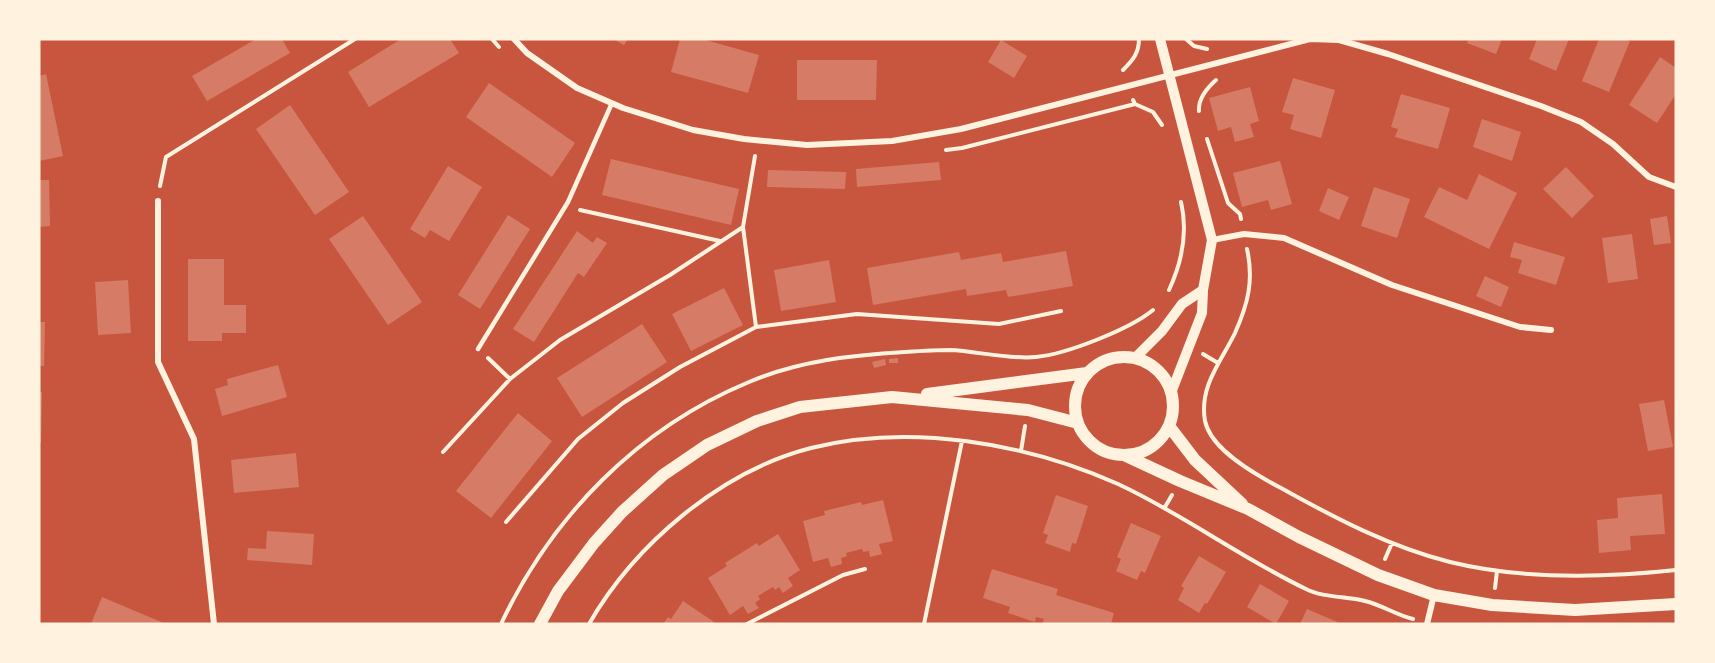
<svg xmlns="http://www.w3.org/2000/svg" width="1715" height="663" font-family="'Asap Condensed',sans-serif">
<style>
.building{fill:#d67c66}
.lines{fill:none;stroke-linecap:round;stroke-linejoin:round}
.path{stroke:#fff3e0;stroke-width:4}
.service{stroke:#fff3e0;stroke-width:4.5}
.minor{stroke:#fff3e0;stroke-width:6}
.tertiary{stroke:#fff3e0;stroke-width:10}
.secondary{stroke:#fff3e0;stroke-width:12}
</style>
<rect width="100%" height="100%" fill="#c8553d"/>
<path class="building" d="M256,39H282L290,53L207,101L192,76Z
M401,39H450L459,53L369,107L348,72Z
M613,39H628L624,45Z
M680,39H702L759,55L748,93L671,72Z
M1469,39H1502L1496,54L1467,43Z
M1537,39H1569L1556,71L1529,59Z
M1599,39H1624L1630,41L1609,92L1582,81Z
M1001,40L1027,56L1014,78L988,62Z
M1660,57L1676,68V94L1657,123L1629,105Z
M797,60H877L876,100H797Z
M46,74L63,156L39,161V76Z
M1293,78L1335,90L1321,138L1290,129L1294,115L1282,112Z
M489,83L575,143L552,177L466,117Z
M1250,87L1259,121L1250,124L1254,137L1235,142L1231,127L1218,131L1209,98Z
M1401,94L1450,108L1438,149L1395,137L1398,129L1391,127Z
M290,105L349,192L315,215L256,129Z
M1482,119L1521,132L1512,161L1473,147Z
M611,159L739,189L731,225L602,195Z
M1280,161L1292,204L1271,210L1268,200L1242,207L1233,173Z
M939,162L941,180L857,187L856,169Z
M448,166L482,187L449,241L430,230L425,238L410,229Z
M1566,167L1594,196L1572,218L1543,189Z
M768,170L846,172L845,189L767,187Z
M1479,174L1517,193L1489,249L1424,217L1439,187L1467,200Z
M39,180H49L50,226L39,227Z
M1374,187L1410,199L1397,238L1361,226Z
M1328,188L1349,197L1339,220L1319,211Z
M508,215L530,229L480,309L458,295Z
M363,216L422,302L388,325L329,239Z
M1667,216L1671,243L1654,245L1650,219Z
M577,231L593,243L597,237L607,243L584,277L578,273L534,342L513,329Z
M1632,234L1638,279L1608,283L1602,238Z
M1514,242L1565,257L1556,285L1518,273L1522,260L1510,257Z
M1066,251L1073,286L1008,297L1006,290L967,296L966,289L873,305L867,268L959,252L961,260L1001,253L1003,262Z
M188,259H224V305H246V333H222V341H188Z
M829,260L836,302L781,311L774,270Z
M1485,276L1509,287L1501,307L1476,296Z
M128,280L131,333L98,335L95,282Z
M724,288L743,325L691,351L672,314Z
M39,322H45L44,366H39Z
M642,324L667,362L582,417L557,378Z
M898,358V363H889V359Z
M885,359L886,365L874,368L872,362Z
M278,365L287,397L222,416L215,389L228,385L227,379Z
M39,392H42L41,443H39Z
M1664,400L1673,447L1648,451L1639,404Z
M518,413L552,441L491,518L456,491Z
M296,453L299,487L234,493L231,460Z
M1662,494L1665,534L1630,536L1631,550L1599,553L1597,520L1618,518L1617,498Z
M1056,495L1088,506L1076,544L1072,543L1070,552L1045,543L1048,535L1043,533Z
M883,500L893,541L879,544L882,554L870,557L869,551L863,552L862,549L846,553L847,556L841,558L842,564L831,567L828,558L813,562L803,521L825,515L824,511L861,502L862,505Z
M1131,523L1161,536L1145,573L1141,571L1137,580L1116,571L1121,559L1117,557Z
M267,531L314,534L312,565L247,560L248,548L266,549Z
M778,534L800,570L788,578L793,586L783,593L779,587L775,590L773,587L758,596L760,599L755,603L759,608L748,614L743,606L730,615L708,578L727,566L725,563L757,543L759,546Z
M1199,556L1226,572L1207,604L1205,603L1199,613L1178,600L1184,588L1181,586Z
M992,569L1058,589L1056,595L1114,613L1111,624H1042L1044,619L1036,617L1035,622L1008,613L1010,607L983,598Z
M1260,584L1289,601L1276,624L1247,607Z
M102,597L166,624H91Z
M683,601L717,624H663L668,617L671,619Z
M1307,609L1342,624H1300Z"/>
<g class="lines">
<path class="path" d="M492,39L499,47
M1186,39L1194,46L1207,49
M1123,70C1133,60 1139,53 1139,39
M1133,100L1135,104L1153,112L1162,125
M1199,111C1198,98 1207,88 1216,80
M1207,139L1228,203L1240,214L1241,219
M946,150L962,148L1135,104
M755,156L743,227L756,327
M160,186L166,157L355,39
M580,210L720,241
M1247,249C1254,280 1248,304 1235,333C1221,362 1199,386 1205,421C1211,450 1256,475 1281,488C1335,518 1390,547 1450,562C1523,580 1602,578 1676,570
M1169,290C1182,262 1188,232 1181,202
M1203,354L1218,363
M488,358L510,379
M1021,451L1025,426
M443,452L510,379L560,340L670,275L743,227
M1165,507L1172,495
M506,522L578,439L623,403L680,367L756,327L857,314L999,324L1061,311
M1385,559L1392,543
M1495,588L1497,571
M501,624C552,516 638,428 749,382C798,361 852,355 905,352C920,351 935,350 950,350C976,351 1011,360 1036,357C1067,354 1130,329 1153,310
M589,624C635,544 721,471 811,448C910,423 1026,443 1118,484C1183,514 1241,558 1306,589C1323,598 1347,596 1365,601C1382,605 1396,615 1413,619
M747,624L843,575L865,569
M924,624L962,441"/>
<path class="service" d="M478,349L568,202L612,103"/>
<path class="minor" d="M514,39L527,53L577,88L623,108L693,130L744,139L807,145L892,141L961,129L1310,39L1339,40L1388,54L1541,106L1581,122L1613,144L1649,177L1676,187
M158,201V362L194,439L214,624
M1212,240L1244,234L1284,238L1392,285L1520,327L1551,330
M1427,624L1434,595"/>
<path class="tertiary" d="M1160,39L1212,240L1203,290L1202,313L1171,393
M1135,358L1162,331L1182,304L1203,290"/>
<path class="secondary" d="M1075 406a49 49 0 1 1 98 0a49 49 0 1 1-98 0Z
M927,394L1087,373
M1169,426L1195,460L1242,504
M1124,455L1180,481L1248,509L1299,537L1378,575L1434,595L1492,605L1575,610L1676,604
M540,624L558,591L594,543L622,512L663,475L707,445L757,421L800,407L892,397L1028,410L1078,423"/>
</g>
<rect width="1715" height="663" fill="none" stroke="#fff3e0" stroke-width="81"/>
</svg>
